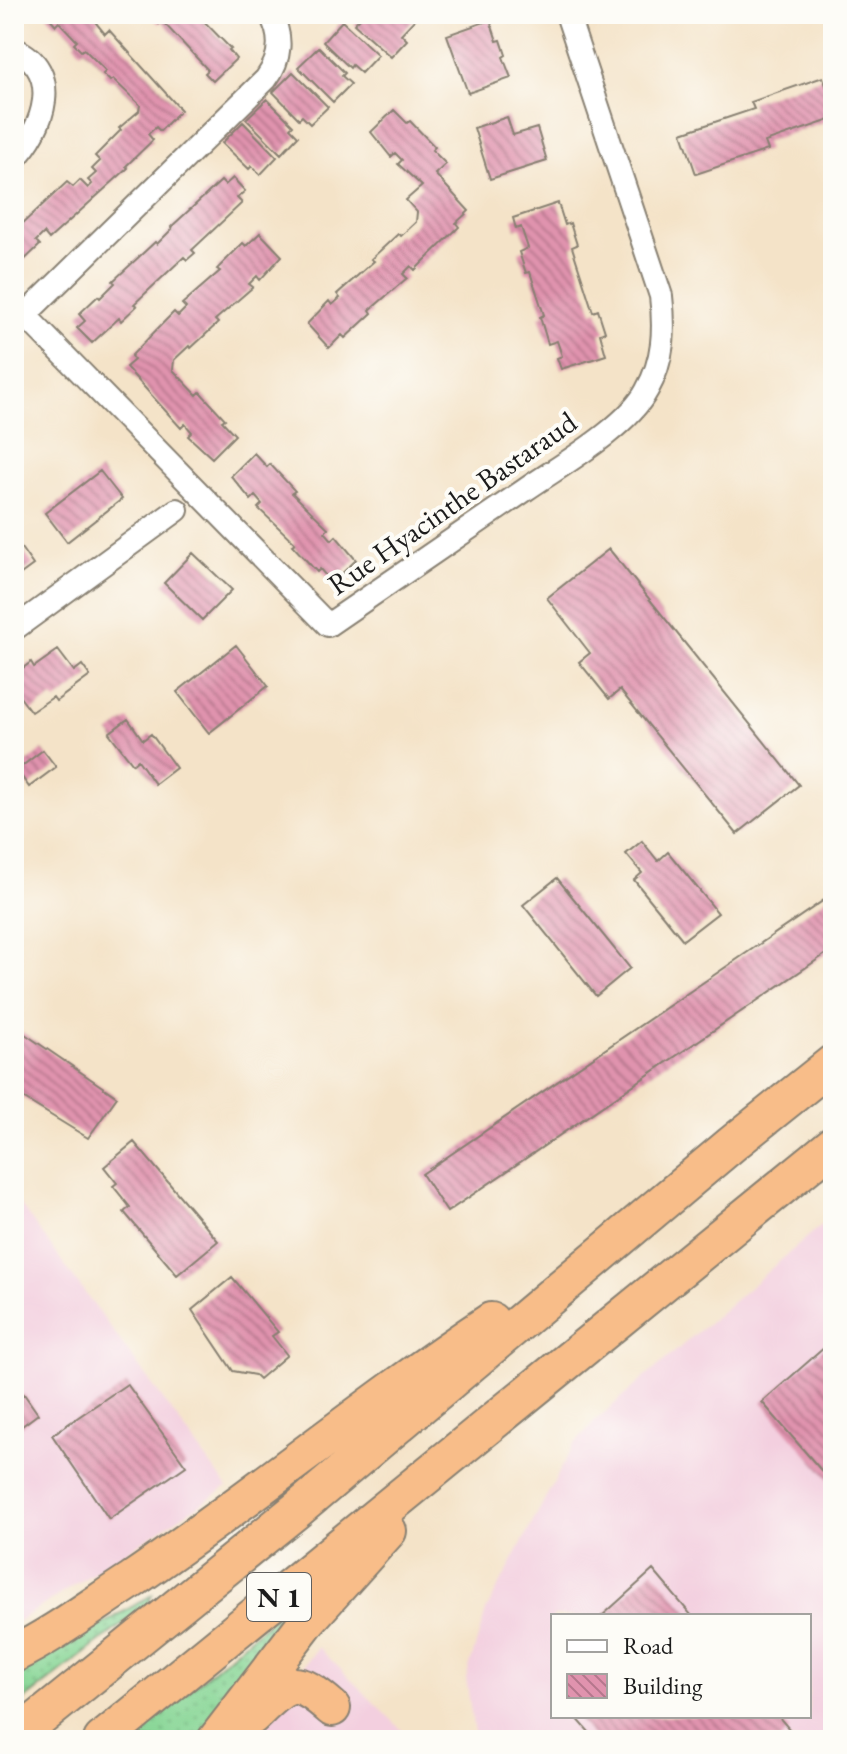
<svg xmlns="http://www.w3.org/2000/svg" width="847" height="1754" font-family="'EB Garamond',serif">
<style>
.built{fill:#f3cfdf;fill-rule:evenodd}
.grass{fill:url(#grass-dots);stroke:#527958;stroke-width:2}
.building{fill:url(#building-back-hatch)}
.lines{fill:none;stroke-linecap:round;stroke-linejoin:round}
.minor-casing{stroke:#888072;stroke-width:26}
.trunk-casing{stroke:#888072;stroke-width:40}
.minor{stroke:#fff;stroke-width:22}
.trunk{stroke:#f8bd89;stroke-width:36}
.labels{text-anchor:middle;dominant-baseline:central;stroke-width:8;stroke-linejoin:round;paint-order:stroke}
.shield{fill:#fdfcf7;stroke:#605f5e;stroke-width:2}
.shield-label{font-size:28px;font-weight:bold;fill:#1c1c1c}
.street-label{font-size:30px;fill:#1c1c1c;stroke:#fdfcf7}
</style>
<defs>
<pattern id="grass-dots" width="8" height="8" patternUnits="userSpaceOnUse" patternTransform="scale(2)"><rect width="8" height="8" fill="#87d695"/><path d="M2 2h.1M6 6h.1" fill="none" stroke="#74b780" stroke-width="1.8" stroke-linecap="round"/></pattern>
<pattern id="building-back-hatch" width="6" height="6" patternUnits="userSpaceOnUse" patternTransform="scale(2)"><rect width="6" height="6" fill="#e093ae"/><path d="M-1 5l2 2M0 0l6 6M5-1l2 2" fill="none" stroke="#b5778d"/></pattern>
</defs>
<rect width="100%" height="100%" fill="#fdfcf7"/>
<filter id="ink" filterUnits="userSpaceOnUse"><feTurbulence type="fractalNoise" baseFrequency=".0125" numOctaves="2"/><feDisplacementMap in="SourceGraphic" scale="16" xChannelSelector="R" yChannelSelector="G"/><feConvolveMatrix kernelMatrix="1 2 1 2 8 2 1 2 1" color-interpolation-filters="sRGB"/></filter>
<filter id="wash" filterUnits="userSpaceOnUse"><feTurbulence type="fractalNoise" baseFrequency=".006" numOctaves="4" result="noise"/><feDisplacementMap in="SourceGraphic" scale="32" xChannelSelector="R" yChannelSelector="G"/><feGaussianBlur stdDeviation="1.8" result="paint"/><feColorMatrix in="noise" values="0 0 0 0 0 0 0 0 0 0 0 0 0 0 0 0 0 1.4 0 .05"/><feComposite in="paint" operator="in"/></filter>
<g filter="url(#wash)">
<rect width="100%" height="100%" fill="#f4e3c8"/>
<path class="built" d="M14,1196L227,1487L14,1624Z
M833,1215V1740H475L466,1678L486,1611L573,1446L596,1420ZM553,1616H809V1716H553Z
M318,1647L412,1740H249Z"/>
<path class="grass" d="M310,1587L197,1740H131Z
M152,1595L148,1604L14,1708V1677Z"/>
<g id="blocks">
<path class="building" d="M46,14H94L99,20L96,23L105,34L109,30L181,110L160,131L156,127L148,134L153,140L126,166L128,168L49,239L44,233L36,241L40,245L17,267L14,264V226L21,225L67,182L73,187L80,180L88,188L92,184L88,180L96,173L92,169L100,161L95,156L121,130L119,128L139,111L140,105L113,79L110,81L103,74L106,71L84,49L81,51L74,44L77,41L59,22L56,25Z
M149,14H197L231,49L229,50L236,59L213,81L205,73L208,70L162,21L159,24Z
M364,14H416L417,17L401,34L407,40L391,57L354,24Z
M490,20L497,41L501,40L506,55L503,57L511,78L468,93L447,35Z
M342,21L378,55L361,73L352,65L350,68L323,42Z
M319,47L345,73L342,76L351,84L333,102L298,67Z
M293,72L328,107L310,124L302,116L299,119L273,92Z
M823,77L833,105V119L765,142L768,150L696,174L682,133L754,109L751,102Z
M267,99L293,125L290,128L298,136L281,154L246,119Z
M394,110L407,123L410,121L435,147L432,150L446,164L435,174L469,211L456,223L459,227L424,261L415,270L411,266L403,274L407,278L370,310L372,313L345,338L342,335L329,348L307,324L329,301L332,305L340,298L337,294L374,261L371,259L398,234L401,236L416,222L417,212L406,200L422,186L398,164L402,160L395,153L391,157L371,132Z
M507,117L513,135L537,128L547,161L490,179L474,128Z
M243,122L277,157L260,175L252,166L249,169L222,143Z
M233,178L245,191L237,198L242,203L192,250L195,253L187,260L184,257L134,304L137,306L121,321L119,318L92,343L77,328L85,321L79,314L98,296L100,298L115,283L113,281L155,242L157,244L172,229L171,227L221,181L225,185Z
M558,203L565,225L570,223L577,245L572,247L593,312L598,310L605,332L600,334L606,355L561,369L557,358L562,356L557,341L548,344L540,317L544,315L530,272L526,273L519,252L528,248L521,227L516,229L513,218Z
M260,233L282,256L260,280L257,276L249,284L253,287L215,320L218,323L191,348L189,346L174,360L173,370L197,395L200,392L225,419L222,421L235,435L212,458L188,436L192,432L185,424L181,428L126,367L134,360L131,356L165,321L174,312L178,316L186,308L182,304L220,271L217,269L243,243L246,246Z
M254,453L267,467L270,464L295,491L292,493L328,528L325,532L332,540L336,536L356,560L332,583L320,569L317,572L292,545L295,543L258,508L262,504L255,496L251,500L231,476Z
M100,471L122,499L67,542L45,513Z
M14,538L33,565L14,579Z
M609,549L799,785L737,834L620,690L609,699L579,662L590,653L547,598Z
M193,553L232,590L202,620L164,583Z
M236,645L268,686L209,733L177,692Z
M58,650L74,671L82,665L90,676L56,701L53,697L31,712L14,689V675L31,662L34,667Z
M128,719L143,740L151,734L176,768L155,784L138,760L133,764L109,733Z
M43,750L56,767L29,787L17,770Z
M642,841L658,861L668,852L718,913L683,940L634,880L642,873L626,854Z
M557,878L630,968L596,996L523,905Z
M833,894V949L447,1212L422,1174Z
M22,1032L117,1097L88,1138L18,1095L20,1092L14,1085V1044Z
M134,1142L218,1241L177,1275L124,1212L130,1207L113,1186L117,1183L104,1167Z
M232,1277L278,1332L272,1336L287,1355L259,1379L255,1375L233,1371L192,1310Z
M833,1340V1484L762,1402Z
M127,1384L186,1466L109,1519L52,1435Z
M24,1394L38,1414L14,1432V1401Z
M653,1570L692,1616H602Z
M575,1716H778L790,1730L779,1740H596Z"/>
</g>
</g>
<g filter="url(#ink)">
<use href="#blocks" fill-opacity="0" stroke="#888072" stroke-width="2"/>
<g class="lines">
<defs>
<path id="minor" d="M14,49C64,70 44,129 14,159
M14,304L328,625C394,580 459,535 525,490C561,465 627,428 647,390C664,360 665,329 661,296L567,14
M25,315L266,79C281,59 283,36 270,14
M14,629L177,510"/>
<path id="trunk" d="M14,1654C55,1634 93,1605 132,1580C254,1497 368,1402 491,1321
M251,1717C286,1684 292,1672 332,1708
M14,1739L298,1509L732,1144L833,1063
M102,1740L833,1145
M216,1740L308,1620L388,1531"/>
</defs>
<use href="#minor" class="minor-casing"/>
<use href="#trunk" class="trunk-casing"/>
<use href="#minor" class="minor"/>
<use href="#trunk" class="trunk"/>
</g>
</g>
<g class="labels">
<rect class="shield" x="247" y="1573" width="64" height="48" rx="6"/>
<g class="shield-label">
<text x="279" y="1597">N 1</text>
</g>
<g class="street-label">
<text transform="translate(452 503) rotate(-35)">Rue Hyacinthe Bastaraud</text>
</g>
</g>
<rect width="847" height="1754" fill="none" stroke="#fdfcf7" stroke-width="48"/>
<rect x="551" y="1614" width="260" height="104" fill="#fdfcf7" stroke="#a3a29f" stroke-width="2"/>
<rect x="567" y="1640" width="40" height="12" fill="#ffffff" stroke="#a3a29f" stroke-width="2"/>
<text x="623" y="1654" font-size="24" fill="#1c1c1c">Road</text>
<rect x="567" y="1674" width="40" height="24" fill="url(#building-back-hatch)" stroke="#a3a29f" stroke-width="2"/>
<text x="623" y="1694" font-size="24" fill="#1c1c1c">Building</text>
</svg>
